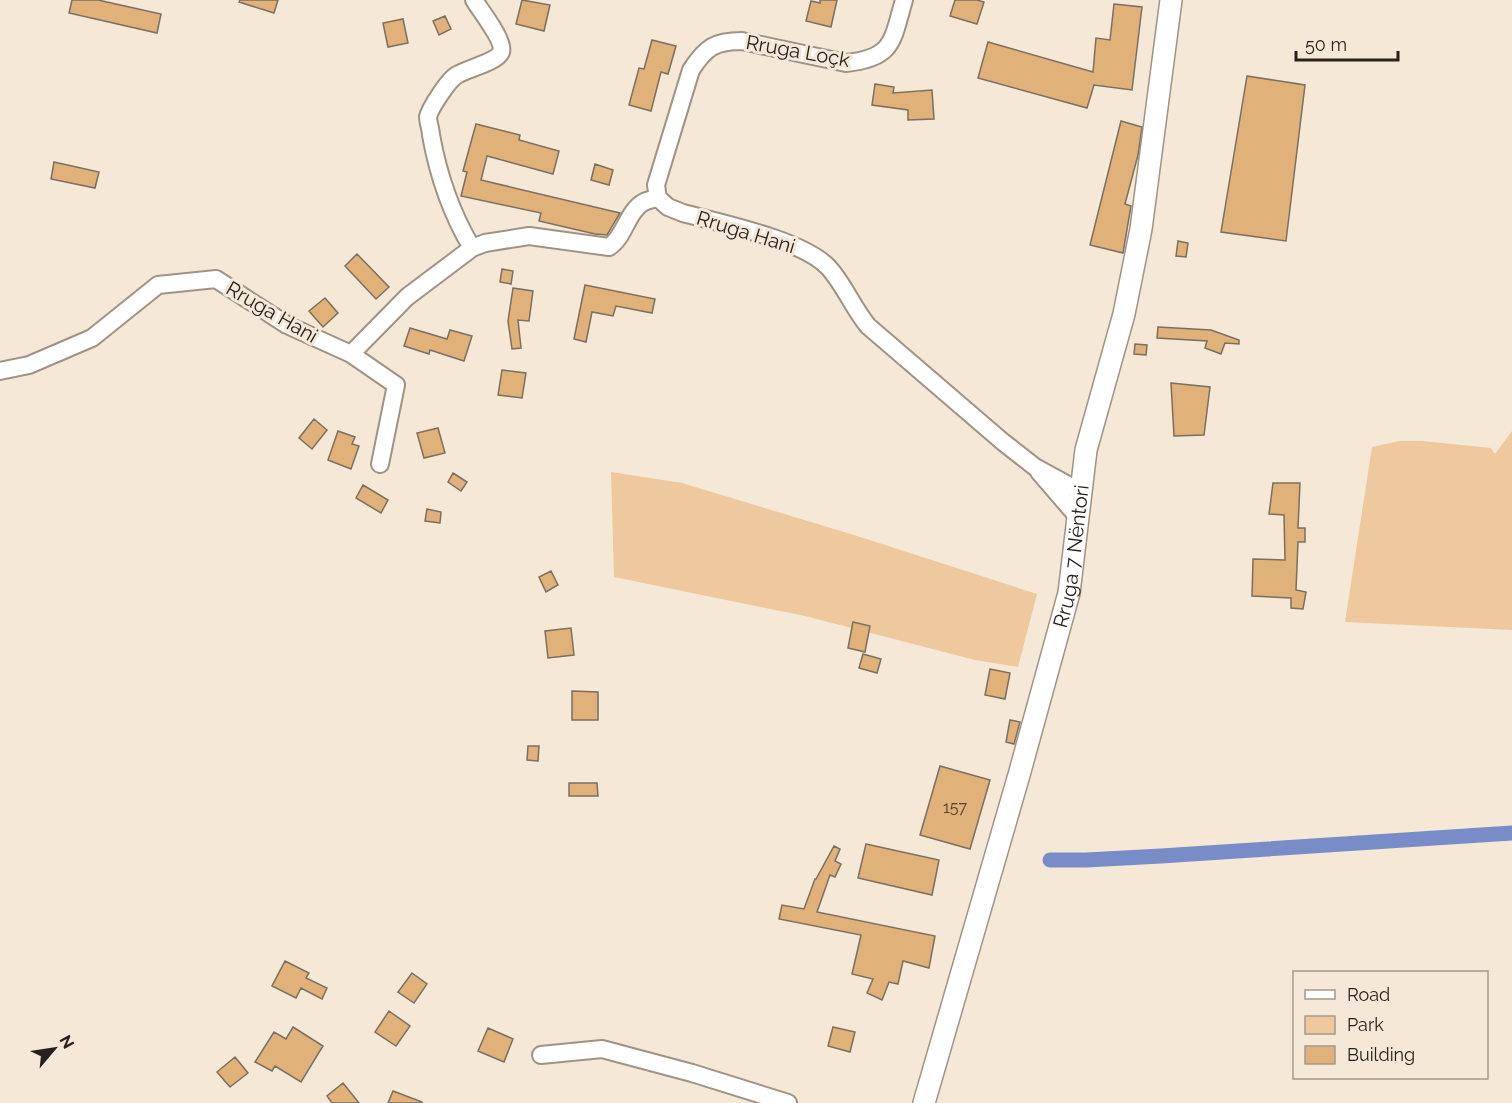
<svg xmlns="http://www.w3.org/2000/svg" width="1512" height="1103" font-family="Raleway,sans-serif">
<style>
.green{fill:#eec99d}
.lines{fill:none;stroke-linecap:round;stroke-linejoin:round}
.canal{stroke:#788dc8;stroke-width:15}
.building{fill:#e0b178;stroke:#7b6f61;stroke-width:1.5}
.minor-casing{stroke:#a09384;stroke-width:20}
.major-casing{stroke:#a09384;stroke-width:24}
.minor{stroke:#fff;stroke-width:16}
.major{stroke:#fff;stroke-width:21}
.labels{text-anchor:middle;dominant-baseline:central;stroke-width:6;stroke-linejoin:round;paint-order:stroke}
.number-label{font-size:16px;fill:#544532}
.street-label{font-size:20px;fill:#26211b;stroke:#f6e8d7}
</style>
<rect width="100%" height="100%" fill="#f6e8d7"/>
<path class="green" d="M1512,431V630L1345,622L1372,447L1399,441H1423L1491,448L1495,454Z
M611,472L682,483L854,535L1037,594L1018,667L975,660L805,616L614,577Z"/>
<g class="lines">
<path class="canal" d="M1050,860H1086L1161,856L1512,833"/>
</g>
<path class="building" d="M72,0H98L161,14L157,33L69,13Z
M240,0H278L274,13L239,2Z
M522,0L550,5L544,31L516,24Z
M820,0H837L831,27L806,21L811,1L820,3Z
M955,0H977L984,2L977,24L950,16Z
M1114,4L1142,7L1132,90L1094,85L1087,108L978,78L988,42L1093,72L1096,38L1110,40Z
M445,16L451,29L439,35L433,21Z
M403,19L408,43L388,47L383,23Z
M652,40L676,46L668,74L661,72L651,111L629,105L639,68L644,69Z
M1247,76L1305,85L1286,241L1221,232Z
M875,84L894,87L893,93L932,90L934,119L908,120V110L872,105Z
M1121,121L1142,127L1138,155L1125,204L1131,206L1123,253L1090,245Z
M476,124L520,135L519,140L559,151L553,174L487,156L481,180L620,213L607,235L595,234L539,221L541,213L461,196L467,172L463,171Z
M54,162L99,172L95,188L51,179Z
M595,164L613,170L609,185L591,180Z
M1178,241L1188,243L1186,257L1176,256Z
M357,254L389,287L376,299L345,266Z
M502,269L513,271L511,284L500,282Z
M585,285L655,299L652,313L616,306L613,316L592,312L586,342L574,339Z
M513,288L533,291L529,321L518,320L521,348L512,349L508,321Z
M325,298L338,313L323,327L309,311Z
M1158,327L1211,330L1239,340V344L1225,343L1221,354L1205,348L1207,341L1157,338Z
M410,328L447,339L450,330L472,336L464,361L430,350L429,354L404,346Z
M1135,344L1147,345L1146,355L1134,354Z
M502,370L526,373L522,398L498,395Z
M1171,383L1210,387L1204,435L1174,436Z
M314,419L327,430L312,449L299,438Z
M438,428L445,453L424,458L417,433Z
M338,431L355,437L352,444L359,446L351,469L328,460Z
M453,473L467,482L461,491L448,482Z
M1273,483H1300L1298,528H1305V542H1298L1296,590L1306,592L1303,609L1291,608V598L1252,596L1253,559L1285,560L1284,515L1269,514Z
M363,485L388,500L381,513L356,498Z
M427,509L441,512L440,523L425,521Z
M551,571L558,585L546,592L539,577Z
M853,622L870,626L865,652L848,648Z
M571,628L574,655L548,658L545,631Z
M863,654L881,659L877,673L859,668Z
M990,669L1010,673L1005,699L985,695Z
M572,691L598,692V720H572Z
M1010,720L1020,722L1014,744L1006,742Z
M528,746H539L538,761L527,760Z
M940,766L990,780L970,849L920,835Z
M569,783H597L598,796H569Z
M866,844L939,860L932,895L858,878Z
M834,846L840,849L835,861L841,864L835,877L830,875L817,912L935,936L929,968L903,961L898,984L889,982L882,1000L867,993L873,979L852,974L861,935L779,919L782,905L804,909L815,879H816Z
M285,961L309,973L306,978L327,988L322,999L301,988L296,998L272,986Z
M412,973L427,984L414,1003L398,992Z
M389,1011L410,1026L396,1046L375,1032Z
M293,1027L323,1046L301,1082L275,1066L272,1071L255,1062L274,1032L286,1039Z
M833,1027L855,1032L850,1052L828,1046Z
M488,1028L513,1039L504,1062L478,1051Z
M235,1057L248,1073L230,1087L217,1072Z
M343,1083L359,1103H332L327,1096Z
M393,1091L422,1102V1103H388Z"/>
<g class="lines">
<defs>
<path id="minor" d="M658,198L668,207L683,213C720,223 804,240 829,268C845,286 853,308 868,326L1003,442L1035,467L1081,492
M658,198L656,185L691,70C706,47 715,41 742,41L846,63C894,58 892,41 904,0
M472,248C451,213 438,174 431,135C431,130 428,122 428,117C430,108 449,79 457,75C466,69 497,62 501,52C505,41 480,10 474,0
M351,354L407,297L472,248L485,243L529,236L609,247C625,237 627,211 644,202C648,200 653,199 658,198
M0,371L29,365L92,338L158,285L216,279L287,325L351,354L396,385L380,464
M1039,472L1077,516
M541,1055L602,1049L692,1073L788,1103"/>
<g id="major">
<path id="s1" d="M924,1103L1019,775L1069,593L1086,450L1124,314L1141,229L1171,0"/>
</g>
</defs>
<use href="#minor" class="minor-casing"/>
<use href="#major" class="major-casing"/>
<use href="#minor" class="minor"/>
<use href="#major" class="major"/>
</g>
<g class="labels">
<g class="number-label">
<text x="955" y="807">157</text>
</g>
<g class="street-label">
<text transform="translate(798 51) rotate(10)">Rruga Loçk</text>
<text transform="translate(746 232) rotate(17)">Rruga Hani</text>
<text transform="translate(272 312) rotate(30)">Rruga Hani</text>
<text stroke="none"><textPath href="#s1" startOffset="567">Rruga 7 Nëntori</textPath></text>
</g>
</g>
<rect x="1293" y="971" width="195" height="108" fill="#f6e8d7" stroke="#a3988c" stroke-width="1.5"/>
<rect x="1305" y="990" width="30" height="9" fill="#ffffff" stroke="#a3988c" stroke-width="1.5"/>
<text x="1347" y="1001" font-size="18" fill="#26211b">Road</text>
<rect x="1305" y="1016" width="30" height="18" fill="#eec99d" stroke="#a3988c" stroke-width="1.5"/>
<text x="1347" y="1031" font-size="18" fill="#26211b">Park</text>
<rect x="1305" y="1046" width="30" height="18" fill="#e0b178" stroke="#a3988c" stroke-width="1.5"/>
<text x="1347" y="1061" font-size="18" fill="#26211b">Building</text>
<g transform="translate(54 1049) rotate(61)" stroke="#f6e8d7" stroke-width="4.5" paint-order="stroke">
<path d="M0-4.5L10 22L0 15L-10 22Z" fill="#26211b"/>
<text y="-9" font-size="16" font-weight="bold" text-anchor="middle" fill="#26211b">N</text>
</g>
<path d="M1296 51v9h102v-9" fill="none" stroke="#26211b" stroke-width="3"/>
<text x="1305" y="51" font-size="18" fill="#26211b" stroke="#f6e8d7" stroke-width="4.5" paint-order="stroke">50 m</text>
</svg>
